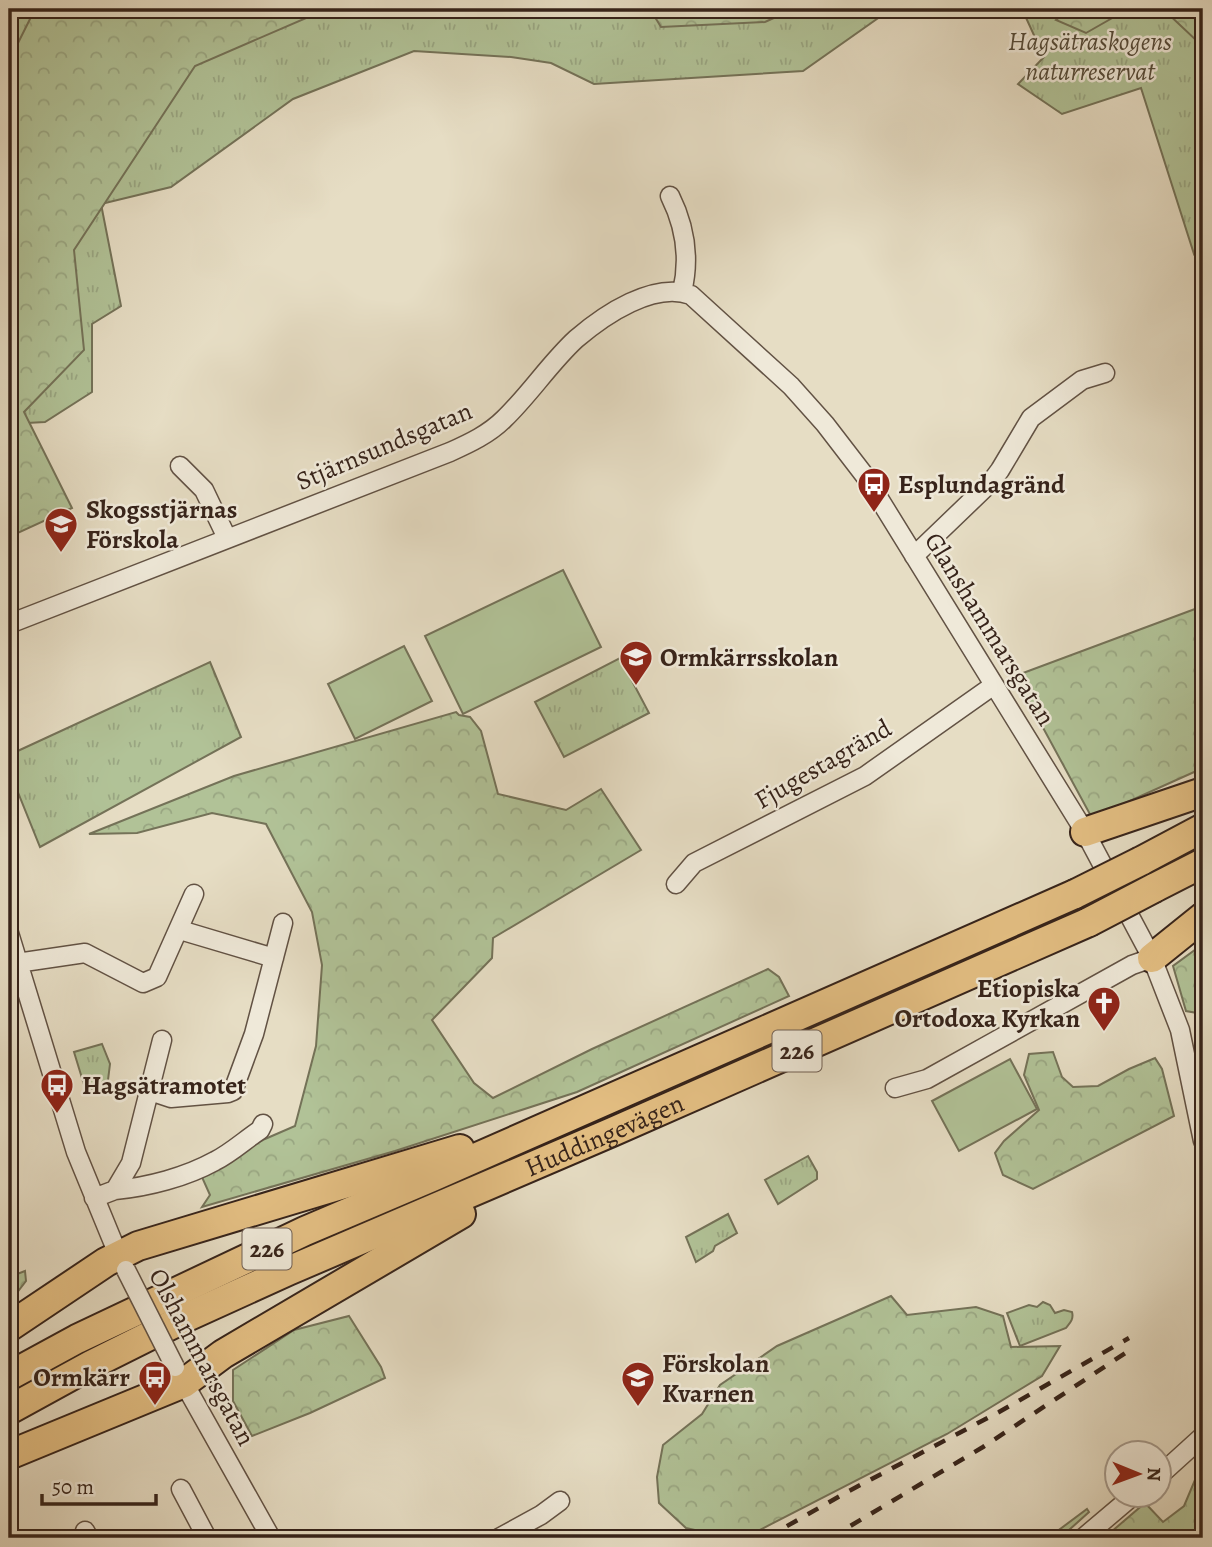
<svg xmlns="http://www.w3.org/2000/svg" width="1212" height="1547" font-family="Alegreya,serif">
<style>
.grass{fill:url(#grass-tufts);stroke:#747258;stroke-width:2}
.forest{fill:url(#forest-crowns);stroke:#747258;stroke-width:2}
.pitch{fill:#b1c297;stroke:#747258;stroke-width:2}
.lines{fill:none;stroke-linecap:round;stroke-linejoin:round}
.street-casing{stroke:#625244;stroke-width:21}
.primary-casing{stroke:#36231a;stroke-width:32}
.street{stroke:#efe9d9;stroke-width:18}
.primary{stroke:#e3be82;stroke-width:28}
.rail{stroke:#36231a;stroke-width:4.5;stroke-dasharray:12 12;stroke-linecap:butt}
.street-bridge-casing{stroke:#625244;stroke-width:21;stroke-linecap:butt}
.primary-bridge-casing{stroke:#36231a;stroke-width:32;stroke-linecap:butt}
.street-bridge{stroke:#efe9d9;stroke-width:18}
.primary-bridge{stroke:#e3be82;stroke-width:28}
.labels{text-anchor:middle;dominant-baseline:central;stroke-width:5;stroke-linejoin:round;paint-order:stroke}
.shield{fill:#efe9d9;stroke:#6e5e53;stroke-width:2}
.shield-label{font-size:24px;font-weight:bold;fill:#36231a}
.park-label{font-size:26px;font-style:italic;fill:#554b39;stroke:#efe9d9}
.street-label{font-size:26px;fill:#36231a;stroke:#efe9d9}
.poi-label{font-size:26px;font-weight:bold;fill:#36231a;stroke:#efe9d9;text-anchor:start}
</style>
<defs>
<pattern id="grass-tufts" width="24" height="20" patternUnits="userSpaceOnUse" patternTransform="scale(1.75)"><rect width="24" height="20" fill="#b1c297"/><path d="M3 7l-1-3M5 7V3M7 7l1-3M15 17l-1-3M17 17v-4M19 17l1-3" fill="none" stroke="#99a682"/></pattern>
<pattern id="forest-crowns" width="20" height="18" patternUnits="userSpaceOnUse" patternTransform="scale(1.75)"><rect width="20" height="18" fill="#b1c297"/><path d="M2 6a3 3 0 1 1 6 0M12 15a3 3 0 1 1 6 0" fill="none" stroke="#99a682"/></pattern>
</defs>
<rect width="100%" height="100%" fill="#e6ddc4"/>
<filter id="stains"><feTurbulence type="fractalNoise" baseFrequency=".00286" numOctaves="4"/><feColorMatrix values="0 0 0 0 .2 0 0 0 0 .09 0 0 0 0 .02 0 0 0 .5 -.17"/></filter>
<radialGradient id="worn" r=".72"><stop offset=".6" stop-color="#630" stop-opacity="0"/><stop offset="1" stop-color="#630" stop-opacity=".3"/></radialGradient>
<path class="grass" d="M9,9H891L803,71L594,84L551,63L511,57L414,51L293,99L171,187L101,204L121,306L92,324V392L45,422L9,424Z
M1022,9H1203V244L1194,254L1141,88L1062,114L1018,84L1044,57Z
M620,658L649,713L564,757L535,702Z
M210,662L241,737L40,847L9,770V755Z
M102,1044L110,1064L108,1080L94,1090L85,1088L74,1052Z
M808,1156L817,1172V1179L778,1204L765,1180Z
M728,1214L737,1233L715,1246L713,1251L696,1262L686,1237Z
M1043,1302L1050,1305L1055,1313L1064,1310L1072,1312C1074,1319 1070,1323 1066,1328L1020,1346L1007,1313L1029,1305L1037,1307Z
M1087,1509L1089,1512L1069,1530L1063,1538H1048Z"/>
<path class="forest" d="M35,9H327L195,66L74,250L84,350L24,412L72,508L9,537V61Z
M650,9H794L765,22L661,27Z
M1069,9H1128L1086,33L1056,20Z
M1163,9H1203V57L1197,41Z
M1203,606V768L1092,818L1015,676Z
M456,712L459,715L470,717L481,731L498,794L566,810L601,789L641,850L493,938L492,958L432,1020L474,1083L493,1098L592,1049L768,969L779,977L789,996L577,1092L395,1151L202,1207L210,1195L201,1175L265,1139L295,1126L316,1046L322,965L312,912L266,824L212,813L137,833L89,834L234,776Z
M1203,944V1014L1186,1011L1173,966Z
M1053,1052L1062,1077L1073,1087L1098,1086L1129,1069L1155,1058L1162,1069L1174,1116L1033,1189L1003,1175L995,1153L1004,1141L1039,1110L1024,1075L1029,1054Z
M25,1271L26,1281L9,1303V1277Z
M891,1296L907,1315L976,1307L1003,1316L1011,1347L1060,1346L1042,1376L947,1434L744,1538H730L686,1528L659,1503L657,1477L663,1445L702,1414L720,1385L777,1346Z
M349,1316L381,1367L385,1378L310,1413L252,1436L233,1401V1370L294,1330Z
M1203,1461V1538H1104L1145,1503L1163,1522L1184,1506Z"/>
<path class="pitch" d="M563,570L601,647L463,714L425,636Z
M404,646L432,701L355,739L328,684Z
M1010,1059L1037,1109L959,1151L932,1101Z"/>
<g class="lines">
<defs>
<path id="street" d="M670,196C685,226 690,259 682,292
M180,466L204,490L227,538
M914,556L991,482L1000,470L1031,418L1082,380L1105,373
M9,624L450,452C470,443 489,434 504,419C530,394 550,363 576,339C604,315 654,281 691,295L791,386L825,424L865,476L1085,832L1152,958L1180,1030L1203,1141
M676,884L694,863L865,776L994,685
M180,930L274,958
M9,933L76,1152L122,1264
M17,963L85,953L143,983L157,977L194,894
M895,1088L927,1079L1132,965L1152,958
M150,1091L171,1098L228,1093L233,1091L254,1034L283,923
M115,1190C148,1187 186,1177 215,1161C231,1153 245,1140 260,1130L263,1124
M94,1198L115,1190L131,1163L162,1040
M180,1376L271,1538
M1160,1475L1203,1436
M181,1489L207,1538
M85,1531L89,1538
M499,1538L541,1515L560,1501
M1083,1538L1135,1494"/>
<g id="primary">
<path d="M1085,832L1203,792"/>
<path d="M1141,861L1203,828"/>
<path d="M1154,888L1203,863"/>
<path d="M1152,958L1203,917"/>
<path d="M9,1327L106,1262L138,1246L460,1149"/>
<path d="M9,1376L77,1339L305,1231L432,1177L1075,894"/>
<path id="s1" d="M9,1410L91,1365L189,1316L288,1271L612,1132L1089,922"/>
<path d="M9,1455L184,1383L223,1354L461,1214"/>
</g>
</defs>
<use href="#street" class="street-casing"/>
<use href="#primary" class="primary-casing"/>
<use href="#street" class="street"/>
<use href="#primary" class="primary"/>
<path class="rail" d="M766,1538L847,1492L999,1412L1129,1338
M830,1538L983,1447L1133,1348"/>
<defs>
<path id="street-bridge" d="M126,1270L175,1367"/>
<path id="primary-bridge" d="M1075,894L1141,861
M1089,922L1154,888"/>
</defs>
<use href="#street-bridge" class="street-bridge-casing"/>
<use href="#primary-bridge" class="primary-bridge-casing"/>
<use href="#street-bridge" class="street-bridge"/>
<use href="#primary-bridge" class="primary-bridge"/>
</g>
<defs>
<symbol id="bus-pin" viewBox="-11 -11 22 30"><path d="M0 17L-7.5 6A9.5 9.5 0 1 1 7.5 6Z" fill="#8f2418" stroke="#efe9d9"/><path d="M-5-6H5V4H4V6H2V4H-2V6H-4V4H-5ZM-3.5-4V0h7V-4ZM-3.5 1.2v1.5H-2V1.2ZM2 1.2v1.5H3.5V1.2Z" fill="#fff"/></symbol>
<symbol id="school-pin" viewBox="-11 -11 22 30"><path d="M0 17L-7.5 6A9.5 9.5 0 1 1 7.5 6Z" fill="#8f2418" stroke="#efe9d9"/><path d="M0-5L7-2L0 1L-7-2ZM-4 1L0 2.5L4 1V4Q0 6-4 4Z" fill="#fff"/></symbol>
<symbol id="church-pin" viewBox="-11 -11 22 30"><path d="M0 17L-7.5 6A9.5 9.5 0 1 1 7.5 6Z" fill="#8f2418" stroke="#efe9d9"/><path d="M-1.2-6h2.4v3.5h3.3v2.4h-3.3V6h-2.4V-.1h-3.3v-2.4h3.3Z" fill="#fff"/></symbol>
</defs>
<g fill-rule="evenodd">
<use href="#bus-pin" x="855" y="465" width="38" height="52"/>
<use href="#school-pin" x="42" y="505" width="38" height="52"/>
<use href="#school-pin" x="617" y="638" width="38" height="52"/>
<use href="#church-pin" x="1085" y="984" width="38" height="52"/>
<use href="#bus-pin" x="38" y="1066" width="38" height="52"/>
<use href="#bus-pin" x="136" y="1358" width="38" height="52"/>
<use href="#school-pin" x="619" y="1359" width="38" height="52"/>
</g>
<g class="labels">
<g class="shield">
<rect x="772.5" y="1030.5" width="49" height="41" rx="5"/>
<rect x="242.5" y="1228.5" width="49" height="41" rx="5"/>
</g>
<g class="shield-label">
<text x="797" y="1051">226</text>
<text x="267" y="1249">226</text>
</g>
<g class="park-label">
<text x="1090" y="41">Hagsätraskogens<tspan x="1090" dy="30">naturreservat</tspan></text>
</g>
<g class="street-label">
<text transform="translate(384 446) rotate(-23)">Stjärnsundsgatan</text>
<text transform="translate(990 629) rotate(58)">Glanshammarsgatan</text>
<text transform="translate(823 764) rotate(-30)">Fjugestagränd</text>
<text stroke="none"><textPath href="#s1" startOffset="656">Huddingevägen</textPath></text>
<text transform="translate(202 1357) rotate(62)">Olshammarsgatan</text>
</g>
<g class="poi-label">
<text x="898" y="484">Esplundagränd</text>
<text x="86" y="509">Skogsstjärnas<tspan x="86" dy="30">Förskola</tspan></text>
<text x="660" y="657">Ormkärrsskolan</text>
<text x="1080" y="988" text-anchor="end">Etiopiska<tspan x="1080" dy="30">Ortodoxa Kyrkan</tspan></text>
<text x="82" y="1085">Hagsätramotet</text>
<text x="662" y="1363">Förskolan<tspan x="662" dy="30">Kvarnen</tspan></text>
<text x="130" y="1377" text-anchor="end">Ormkärr</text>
</g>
</g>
<rect width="1212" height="1547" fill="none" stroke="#e6ddc4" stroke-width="35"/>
<rect x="10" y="10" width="1191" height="1526" fill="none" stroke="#36231a" stroke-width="3.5"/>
<rect x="18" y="18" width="1177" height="1512" fill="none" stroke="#36231a" stroke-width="2"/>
<g transform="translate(1138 1474) rotate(91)"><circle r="33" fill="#efe9d9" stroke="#a59a8d" stroke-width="2"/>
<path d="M0-5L12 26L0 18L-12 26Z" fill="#8f2418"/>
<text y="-10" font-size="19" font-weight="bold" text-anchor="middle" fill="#36231a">N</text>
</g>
<path d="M42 1494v10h114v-10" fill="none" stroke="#36231a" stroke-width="3.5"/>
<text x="52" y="1494" font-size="21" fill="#36231a" stroke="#efe9d9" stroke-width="5" paint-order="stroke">50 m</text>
<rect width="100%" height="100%" filter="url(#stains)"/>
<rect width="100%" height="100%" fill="url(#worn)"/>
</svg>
